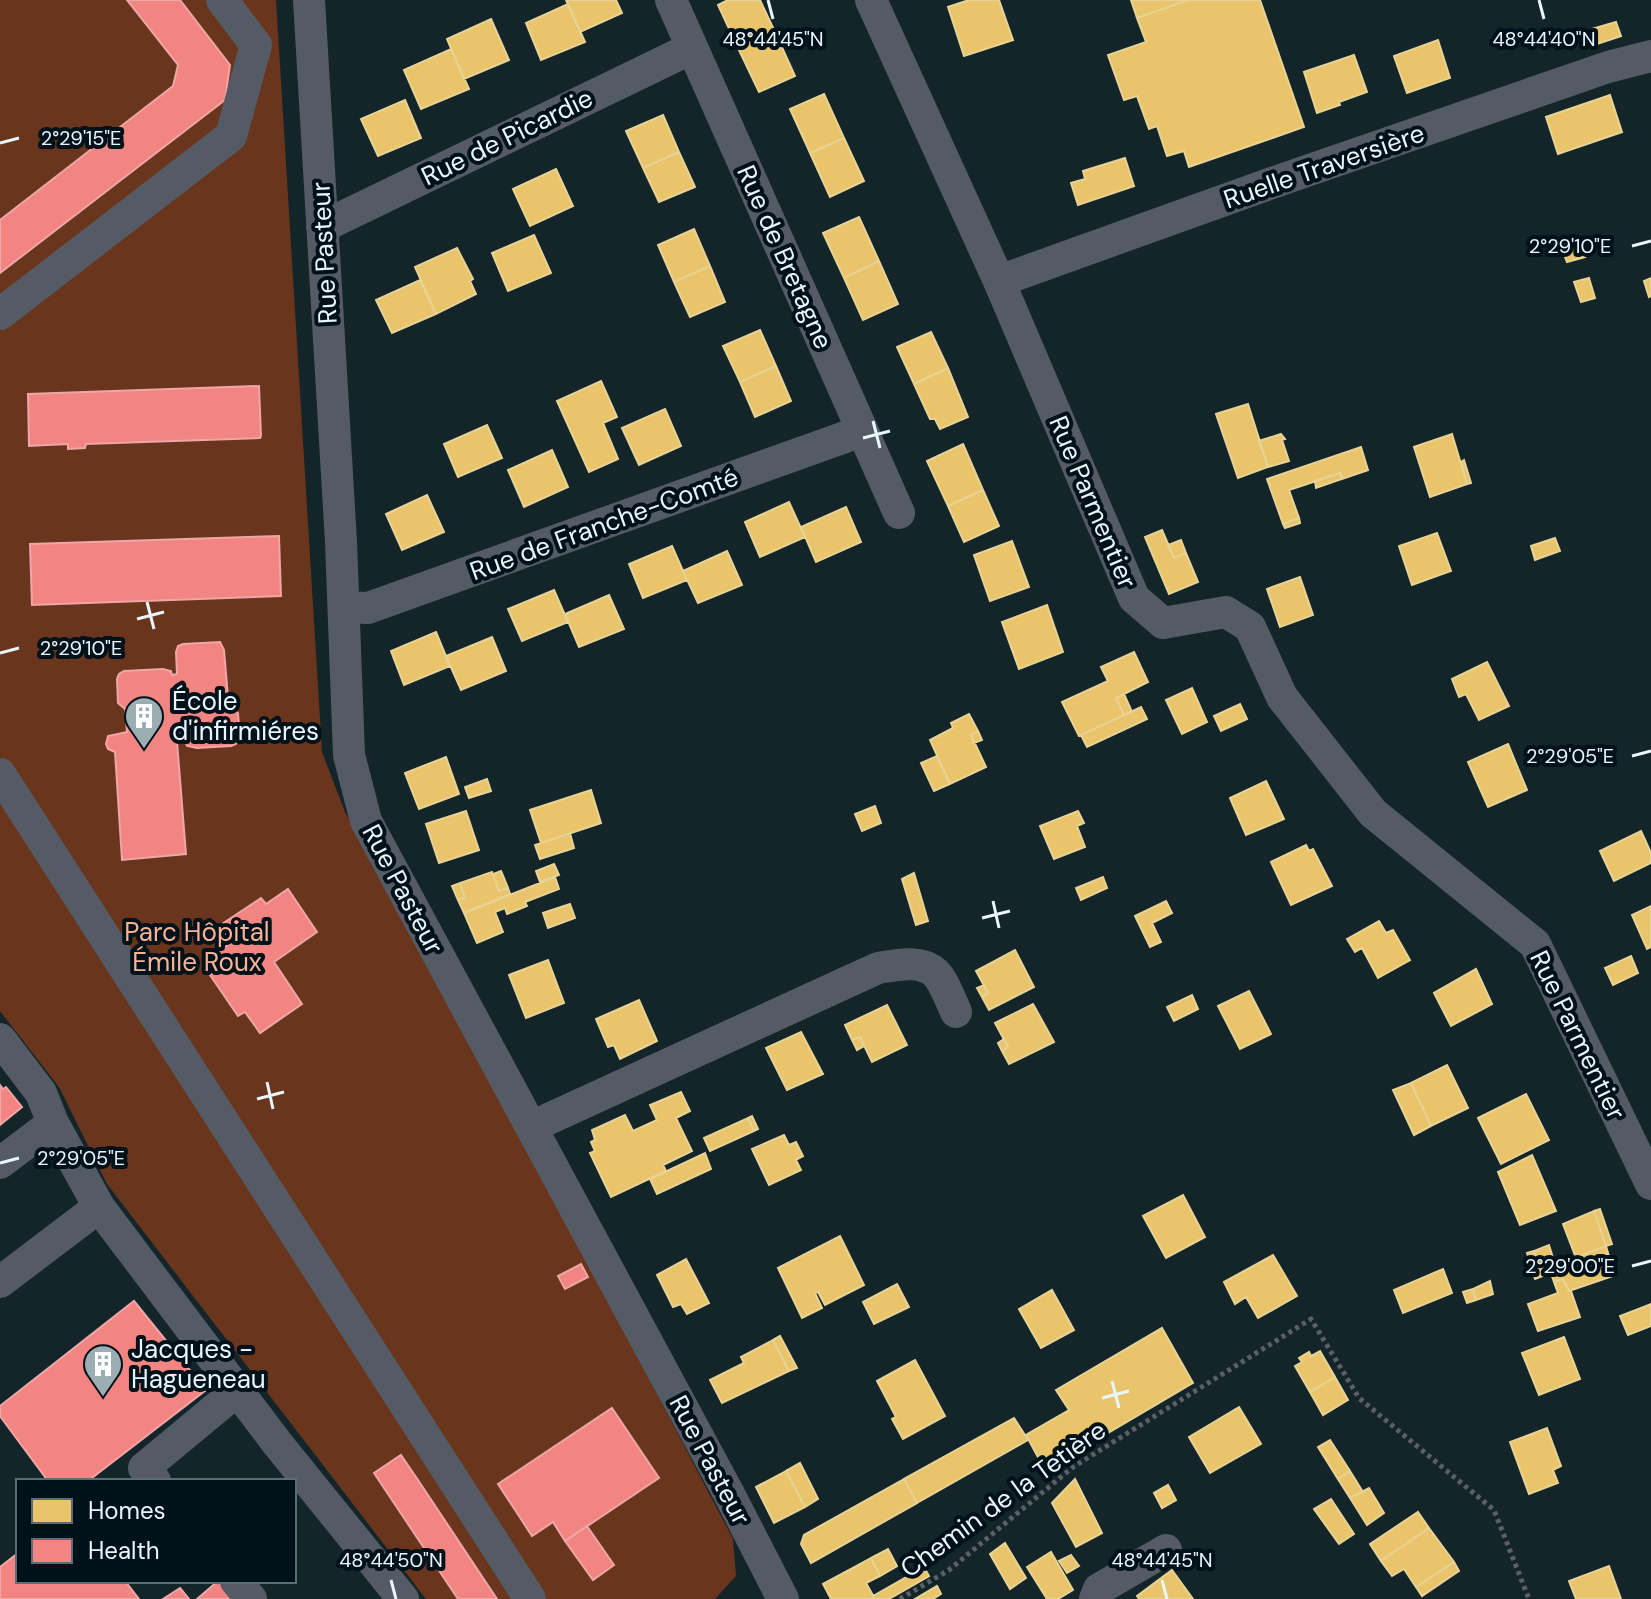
<svg xmlns="http://www.w3.org/2000/svg" width="1651" height="1599" font-family="'DM Sans',sans-serif">
<style>
.green{fill:#69351d}
.homes{fill:#e9c46a;stroke:#e8d396;stroke-width:2}
.health{fill:#f28482;stroke:#efa6a7;stroke-width:2}
.lines{fill:none;stroke-linecap:round;stroke-linejoin:round}
.path{stroke:#5b6068;stroke-width:5;stroke-dasharray:4 4;stroke-linecap:butt}
.minor{stroke:#555b65;stroke-width:32}
.ticks{fill:none;stroke:#e7f7fd;stroke-width:3}
.labels{text-anchor:middle;dominant-baseline:central;stroke-width:8;stroke-linejoin:round;paint-order:stroke}
.street-label{font-size:26px;fill:#e7f7fd;stroke:#00111a}
.poi-label{font-size:26px;fill:#e7f7fd;stroke:#00111a;text-anchor:start}
.park-label{font-size:26px;fill:#f8b397;stroke:#00111a}
.ticks-label{font-size:20px;text-anchor:middle;fill:#e7f7fd;stroke:#00111a;stroke-width:8;stroke-linejoin:round;paint-order:stroke}
</style>
<rect width="100%" height="100%" fill="#14252a"/>
<path class="green" d="M0,0H276L322,752L345,812L538,1167L733,1539L736,1576L715,1599H426L107,1184L59,1087L0,1011Z"/>
<path class="homes" d="M566,0H616L622,13L580,32Z
M728,0H760L775,32L738,48L718,5Z
M969,0H999L1013,40L964,56L948,7Z
M1131,0H1188L1137,18Z
M1188,0H1260L1304,127L1189,167L1184,151L1167,156L1157,126L1149,129L1137,96L1124,100L1108,55L1146,42L1137,18Z
M568,4L585,42L541,60L526,23Z
M491,19L509,60L464,79L447,39Z
M1616,22L1621,36L1597,44L1592,29Z
M775,32L795,76L759,92L738,48Z
M1438,40L1450,78L1407,93L1394,56Z
M451,49L469,89L421,109L404,70Z
M1354,55L1367,92L1339,102L1340,105L1317,113L1304,72Z
M824,94L844,138L810,153L790,109Z
M1610,95L1622,132L1558,154L1546,117Z
M405,100L421,138L378,156L361,119Z
M663,115L679,152L643,168L626,131Z
M844,138L864,181L830,197L810,153Z
M679,152L695,187L659,202L643,168Z
M1125,158L1134,186L1078,205L1071,183L1085,179L1083,171Z
M556,169L573,206L530,226L513,189Z
M859,217L879,261L844,278L823,233Z
M694,229L710,266L674,282L658,245Z
M534,235L551,273L508,291L492,253Z
M1580,246L1585,257L1567,262L1563,252Z
M457,248L473,279L470,281L476,294L436,314L415,267Z
M879,261L898,304L863,320L844,278Z
M710,266L725,302L690,317L674,282Z
M1589,278L1595,298L1581,302L1574,282Z
M1651,278V296L1649,297L1644,281Z
M420,280L436,314L392,333L376,300Z
M760,330L776,366L740,382L723,346Z
M931,332L948,368L914,384L897,347Z
M776,366L791,401L755,417L740,382Z
M948,368L968,417L940,429L935,419H930L914,384Z
M601,381L617,417L603,423L618,459L589,472L557,401Z
M1248,404L1268,467L1238,478L1216,414Z
M665,409L681,446L639,465L622,428Z
M487,425L502,458L458,477L444,444Z
M1281,434L1285,439L1282,440L1289,461L1268,467L1259,441Z
M1452,434L1467,484L1430,497L1414,447Z
M963,444L983,490L948,506L927,461Z
M1361,447L1368,470L1342,479L1340,473L1289,490L1299,518L1283,524L1267,479Z
M552,450L568,487L524,507L508,470Z
M1464,460L1471,483L1467,484L1461,462Z
M1340,473L1342,479L1316,488L1315,481Z
M983,490L999,526L964,542L948,506Z
M427,495L444,532L402,550L386,514Z
M789,502L805,537L760,557L745,522Z
M846,507L861,542L816,562L801,527Z
M1299,518L1300,523L1285,528L1283,524Z
M1162,530L1174,558L1186,553L1198,582L1169,594L1145,537Z
M1437,533L1451,571L1412,585L1399,546Z
M1555,538L1560,551L1535,560L1531,546Z
M1181,540L1186,553L1174,558L1168,545Z
M1012,541L1029,587L990,601L974,555Z
M672,546L687,580L643,598L629,564Z
M727,551L742,585L698,603L683,571Z
M1300,577L1313,615L1280,627L1267,589Z
M554,590L568,622L522,641L508,609Z
M609,595L624,629L579,647L565,614Z
M1047,605L1063,652L1019,669L1002,622Z
M436,632L450,666L404,685L391,651Z
M492,637L506,671L461,690L446,656Z
M1134,652L1148,682L1116,698L1124,715L1079,736L1062,702L1108,681L1101,667Z
M1487,662L1509,706L1479,720L1466,694L1459,697L1452,679Z
M1192,688L1207,722L1182,734L1166,700Z
M1124,694L1132,712L1124,715L1116,698Z
M1240,704L1247,719L1221,731L1214,716Z
M1141,707L1147,719L1087,747L1081,735Z
M969,714L978,731L971,735L986,767L950,784L930,740L953,728L951,723Z
M978,731L982,740L974,743L971,735Z
M1508,744L1527,790L1488,807L1468,762Z
M937,756L950,784L934,791L921,763Z
M446,757L459,794L419,809L405,773Z
M487,779L491,791L469,798L465,787Z
M1266,781L1284,819L1246,835L1230,798Z
M591,790L601,823L541,843L530,810Z
M875,806L881,823L862,831L855,814Z
M466,811L479,850L439,863L426,824Z
M1078,811L1084,823L1077,826L1085,847L1054,859L1040,826Z
M1641,831L1651,853V863L1614,881L1600,851Z
M570,833L574,848L540,859L535,845Z
M1306,845L1309,851L1313,849L1332,886L1291,905L1271,862Z
M554,864L559,875L540,882L536,871Z
M501,871L508,888L499,891L493,874Z
M492,872L499,891L508,888L510,894L464,913L458,900L465,898L460,883Z
M914,873L928,921L916,925L902,879Z
M555,877L559,889L525,902L527,906L507,914L505,908L495,912L503,932L477,943L464,913Z
M1103,877L1107,888L1081,900L1076,888Z
M460,883L465,898L458,900L452,886Z
M1166,901L1172,913L1152,923L1161,942L1150,947L1135,916Z
M570,904L575,918L548,928L543,913Z
M1651,906V947L1647,949L1632,915Z
M1379,921L1386,933L1393,930L1410,960L1378,978L1362,948L1355,952L1347,939Z
M1015,950L1034,987L989,1010L982,997L988,993L976,971Z
M1631,956L1638,973L1613,985L1605,968Z
M548,960L564,1003L526,1018L509,975Z
M1476,969L1492,1004L1451,1026L1434,993Z
M984,985L988,993L982,997L977,988Z
M1249,991L1271,1034L1240,1049L1218,1006Z
M1192,995L1198,1009L1174,1021L1167,1007Z
M639,1000L657,1041L620,1059L614,1045L608,1047L596,1019Z
M1033,1004L1054,1042L1009,1064L1002,1051L1008,1047L995,1023Z
M887,1005L907,1045L872,1062L860,1037L852,1040L845,1025Z
M801,1032L823,1074L787,1090L766,1048Z
M860,1037L864,1046L857,1050L852,1040Z
M1004,1039L1008,1047L1002,1051L998,1043Z
M1447,1065L1468,1108L1431,1126L1411,1083Z
M1411,1083L1431,1126L1414,1135L1393,1090Z
M681,1092L690,1111L676,1118L692,1151L663,1165L666,1171L611,1197L590,1153L595,1151L591,1142L595,1140L592,1130L625,1115L633,1131L657,1120L650,1105Z
M1526,1094L1549,1140L1501,1164L1478,1118Z
M752,1116L758,1129L754,1131L748,1118Z
M748,1118L754,1131L710,1151L704,1138Z
M784,1135L789,1145L796,1142L803,1156L796,1160L801,1170L769,1185L752,1149Z
M705,1153L711,1169L657,1194L650,1179Z
M1532,1155L1556,1211L1520,1225L1498,1172Z
M1183,1195L1205,1237L1166,1258L1143,1216Z
M1600,1209L1612,1244L1606,1246L1594,1211Z
M1594,1211L1606,1246L1576,1258L1563,1224Z
M840,1236L864,1285L825,1305L818,1292L815,1293L822,1308L802,1318L778,1268Z
M1549,1245L1557,1271L1543,1276L1534,1251Z
M1606,1246L1608,1253L1584,1261L1582,1255Z
M1534,1251L1543,1276L1535,1279L1527,1253Z
M1608,1253L1616,1275L1569,1291L1563,1279L1554,1282L1551,1273Z
M1273,1255L1297,1296L1258,1318L1246,1297L1235,1304L1224,1282Z
M686,1259L709,1303L687,1314L681,1304L673,1307L657,1275Z
M1443,1269L1452,1293L1403,1313L1394,1290Z
M1563,1279L1569,1291H1571L1580,1317L1538,1331L1528,1304L1558,1293L1554,1282Z
M1490,1281L1493,1294L1476,1300L1473,1289Z
M897,1284L909,1307L874,1324L863,1302Z
M1473,1289L1476,1300L1467,1303L1463,1292Z
M1052,1290L1074,1330L1041,1348L1019,1309Z
M1651,1304V1326L1628,1335L1620,1316Z
M1162,1328L1193,1383L1045,1470L1026,1435L1069,1410L1056,1390Z
M780,1336L797,1368L789,1371L773,1340Z
M1564,1337L1580,1379L1539,1395L1522,1353Z
M773,1340L789,1371L722,1403L710,1380L744,1363L741,1357Z
M1320,1351L1335,1377L1310,1392L1295,1366L1302,1362L1299,1358L1309,1352L1311,1356Z
M915,1360L945,1416L903,1439L892,1419L896,1417L877,1381Z
M1335,1377L1348,1400L1323,1415L1310,1392Z
M1239,1407L1261,1444L1210,1473L1189,1437Z
M1014,1418L1028,1440L917,1503L904,1479Z
M1547,1428L1561,1466L1553,1470L1558,1483L1529,1494L1510,1442Z
M1330,1440L1350,1471L1338,1479L1318,1447Z
M800,1463L818,1499L805,1507L786,1471Z
M786,1471L805,1507L774,1523L756,1487Z
M1350,1471L1363,1492L1350,1498L1338,1479Z
M904,1479L917,1503L811,1563L801,1544L804,1535Z
M1075,1479L1102,1533L1076,1547L1052,1503Z
M1168,1485L1176,1500L1162,1508L1154,1493Z
M1369,1488L1384,1513L1367,1525L1350,1498Z
M1331,1499L1354,1534L1339,1544L1314,1509Z
M1418,1512L1429,1528L1381,1561L1370,1544Z
M1429,1528L1454,1562L1416,1587L1404,1569L1392,1576L1381,1561Z
M1005,1543L1026,1578L1010,1589L990,1554Z
M888,1549L897,1566L880,1576L871,1558Z
M1051,1552L1073,1590L1058,1599H1047L1027,1567Z
M1071,1555L1079,1566L1067,1573L1059,1561Z
M871,1558L880,1576L866,1583L875,1599H831L823,1584Z
M1454,1562L1459,1571L1422,1596L1416,1587Z
M1609,1566L1621,1599H1576L1569,1581Z
M924,1567L929,1576L889,1599H875L873,1596Z
M1172,1570L1193,1599H1139L1137,1596Z
M937,1586L941,1594L933,1599H915Z"/>
<path class="health" d="M127,0H180L230,65L225,100L0,273V220L173,86L178,65Z
M259,386L261,436L260,438L86,444L85,448L68,449V444L29,446L28,394Z
M279,536L281,596L32,605L30,544Z
M220,642L224,650L228,698L224,703H220L221,710L232,709L238,713L240,738L236,744L231,746L197,748L187,746L185,741L177,742L186,854L122,860L115,752L108,749L106,744L108,736L127,732L125,709L118,703L117,679L119,674L124,671L163,669L171,671L172,675L177,674L176,652L178,646L183,644Z
M288,889L317,932L274,962L302,1004L260,1033L245,1012L238,1016L210,975L219,969L211,956L231,943L219,926L261,898L266,904Z
M0,1085L3,1089L6,1087L22,1107L0,1125Z
M581,1264L588,1277L565,1289L558,1276Z
M134,1301L206,1390L88,1481H48L0,1416V1406Z
M612,1408L659,1478L565,1541L553,1522L532,1536L498,1484Z
M401,1455L418,1480L497,1599H458L374,1473Z
M587,1526L614,1565L593,1580L565,1541Z
M18,1553V1581H125L139,1599H0V1567Z
M218,1581H229L243,1599H197Z
M180,1588L189,1599H163Z"/>
<g class="lines">
<path class="path" d="M900,1599L949,1570L1073,1467L1311,1319L1359,1398L1494,1510L1529,1599"/>
<path class="minor" d="M309,0L341,542L349,755L366,821L729,1494L783,1599
M671,0L899,513
M871,0L999,281L1134,598L1163,623L1226,612L1250,627L1282,697L1373,813L1535,944L1651,1184
M322,227L692,48
M999,281L1269,184L1608,67L1651,56
M0,314L231,136L256,45L222,0
M344,607L368,608L862,431
M0,774L530,1599
M0,1039L41,1093L53,1123L99,1207L277,1443L403,1599
M531,1127L878,968C897,965 925,958 939,977C946,987 951,1001 956,1012
M0,1163L53,1123
M0,1282L99,1207
M155,1481L144,1468L238,1390
M236,1581L251,1599
M1095,1599L1099,1589L1166,1550"/>
</g>
<path class="ticks" d="M768,0L773,19M1539,0L1544,19M0,143L19,138M1632,246L1651,241M873,421L880,448M863,438L890,431M147,602L154,629M137,619L164,612M0,653L19,648M1632,756L1651,751M993,901L999,928M982,918L1010,911M267,1082L273,1109M257,1099L284,1092M0,1163L19,1158M1632,1266L1651,1261M1112,1381L1119,1408M1102,1398L1129,1391M391,1580L396,1599M1162,1580L1167,1599"/>
<defs>
<symbol id="building-pin" viewBox="-11 -11 22 30"><path d="M0 17L-7.5 6A9.5 9.5 0 1 1 7.5 6Z" fill="#9daeb3" stroke="#00111a"/><path d="M-4-6H4V6H1V3H-1V6H-4ZM-2.5-4.3h1.7v1.8h-1.7ZM.8-4.3h1.7v1.8H.8ZM-2.5-1h1.7V.8h-1.7ZM.8-1h1.7V.8H.8Z" fill="#fff"/></symbol>
</defs>
<g fill-rule="evenodd">
<use href="#building-pin" x="122" y="694" width="44" height="60"/>
<use href="#building-pin" x="81" y="1342" width="44" height="60"/>
</g>
<g class="labels">
<g class="street-label">
<text transform="translate(507 137) rotate(-26)">Rue de Picardie</text>
<text transform="translate(1324 166) rotate(-19)">Ruelle Traversière</text>
<text transform="translate(324 253) rotate(-93)">Rue Pasteur</text>
<text transform="translate(785 257) rotate(66)">Rue de Bretagne</text>
<text transform="translate(1093 502) rotate(67)">Rue Parmentier</text>
<text transform="translate(604 524) rotate(-20)">Rue de Franche-Comté</text>
<text transform="translate(403 889) rotate(62)">Rue Pasteur</text>
<text transform="translate(1578 1035) rotate(64)">Rue Parmentier</text>
<text transform="translate(710 1460) rotate(62)">Rue Pasteur</text>
<text transform="translate(1003 1499) rotate(-36)">Chemin de la Tetière</text>
</g>
<g class="poi-label">
<text x="172" y="701">École<tspan x="172" dy="30">d'infirmiéres</tspan></text>
<text x="131" y="1349">Jacques -<tspan x="131" dy="30">Hagueneau</tspan></text>
</g>
<g class="park-label">
<text x="197" y="932">Parc Hôpital<tspan x="197" dy="30">Émile Roux</tspan></text>
</g>
</g>
<g class="ticks-label">
<text x="1544" y="46">48°44'40"N</text>
<text x="773" y="46">48°44'45"N</text>
<text x="81" y="145">2°29'15"E</text>
<text x="1570" y="253">2°29'10"E</text>
<text x="81" y="655">2°29'10"E</text>
<text x="1570" y="763">2°29'05"E</text>
<text x="81" y="1165">2°29'05"E</text>
<text x="1570" y="1273">2°29'00"E</text>
<text x="391" y="1567">48°44'50"N</text>
<text x="1162" y="1567">48°44'45"N</text>
</g>
<rect x="16" y="1479" width="280" height="104" fill="#00111a" stroke="#5c6d75" stroke-width="2"/>
<rect x="32" y="1499" width="40" height="24" fill="#e9c46a" stroke="#5c6d75" stroke-width="2"/>
<text x="88" y="1519" font-size="24" fill="#e7f7fd">Homes</text>
<rect x="32" y="1539" width="40" height="24" fill="#f28482" stroke="#5c6d75" stroke-width="2"/>
<text x="88" y="1559" font-size="24" fill="#e7f7fd">Health</text>
</svg>
